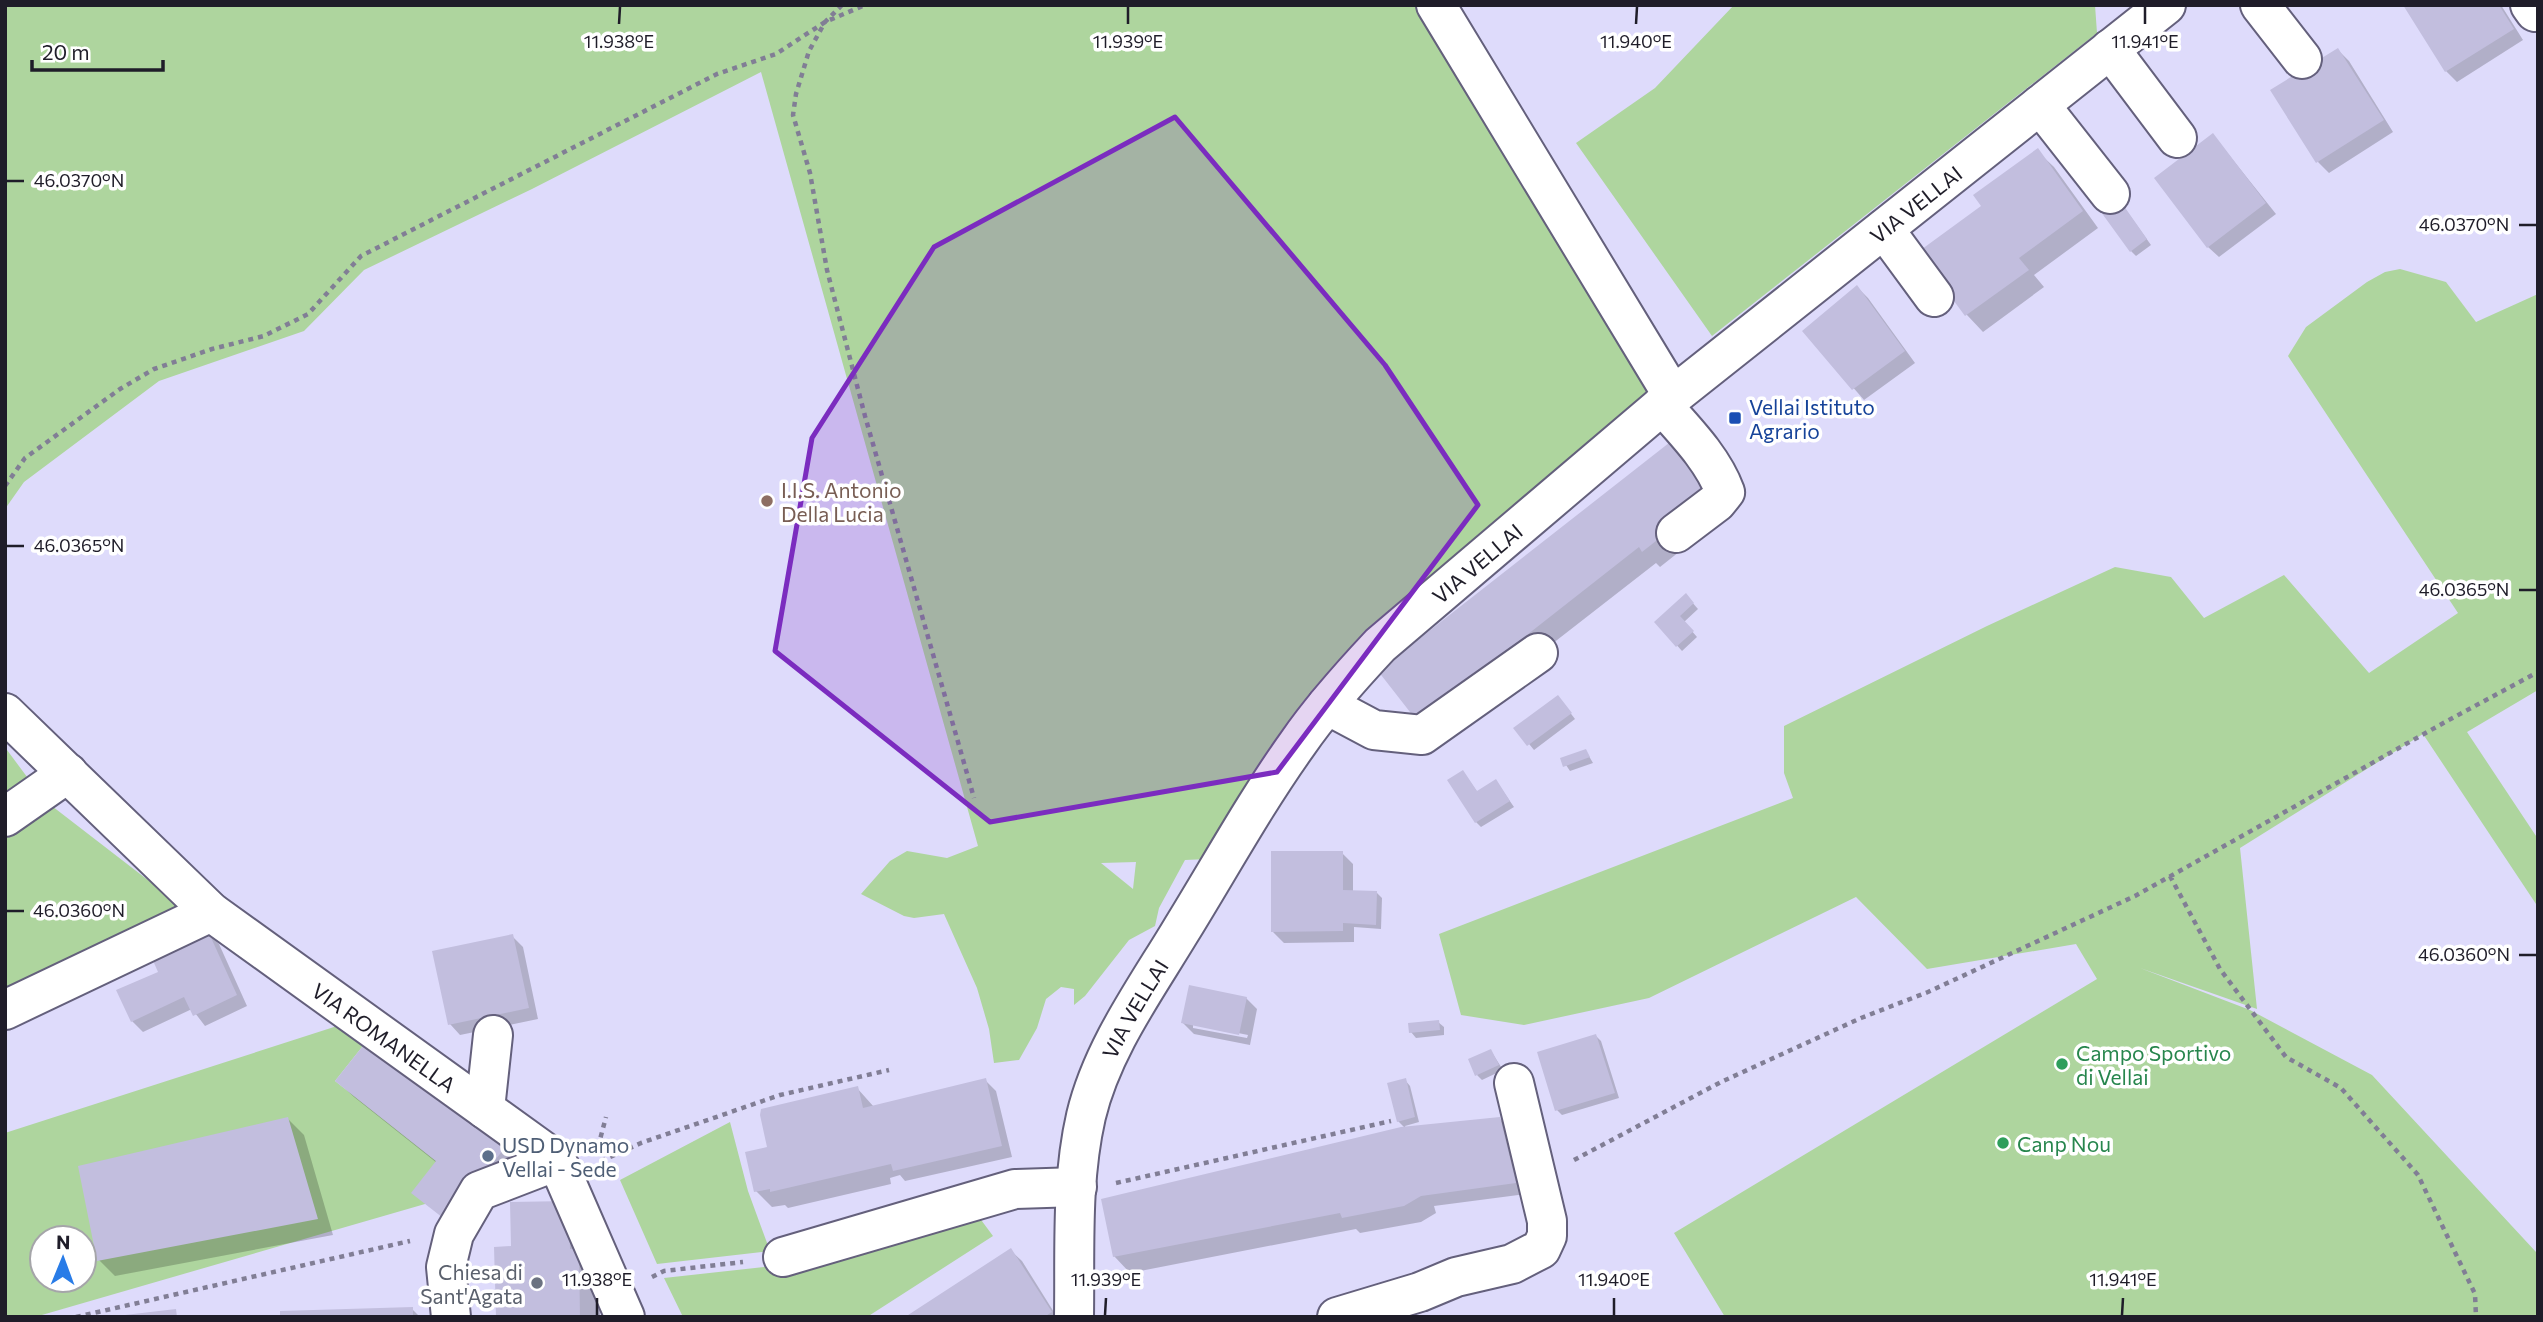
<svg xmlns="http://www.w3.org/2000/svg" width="2543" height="1322" font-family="Commissioner,sans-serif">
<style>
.green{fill:#aed59e;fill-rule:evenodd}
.shadow{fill:#0003;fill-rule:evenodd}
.building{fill:#c2bede}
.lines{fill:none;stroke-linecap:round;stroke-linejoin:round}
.minor-casing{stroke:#64607c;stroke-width:42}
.path{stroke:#817e95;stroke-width:4.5;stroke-dasharray:5 5;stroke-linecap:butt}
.minor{stroke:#fff;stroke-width:38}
.marked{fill:#7b2cbf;fill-opacity:0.2;stroke:#7b2cbf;stroke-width:5;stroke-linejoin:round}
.ticks{fill:none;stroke:#1f1d29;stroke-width:2.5}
.transit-dot{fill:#1a4fb4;stroke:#fff;stroke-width:2.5}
.education-dot{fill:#8d6e63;stroke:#fff;stroke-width:2.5}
.leisure-dot{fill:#2e9e5b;stroke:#fff;stroke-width:2.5}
.service-dot{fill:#5c6f8a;stroke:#fff;stroke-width:2.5}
.worship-dot{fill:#6b7280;stroke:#fff;stroke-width:2.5}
.labels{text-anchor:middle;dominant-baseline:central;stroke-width:7;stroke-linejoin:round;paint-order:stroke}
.street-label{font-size:21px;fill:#1f1d29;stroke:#fff}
.transit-label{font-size:21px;fill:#164399;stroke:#fff;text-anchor:start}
.education-label{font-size:21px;fill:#785e54;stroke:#fff;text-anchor:start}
.leisure-label{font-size:21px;fill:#27864d;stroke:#fff;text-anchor:start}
.service-label{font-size:21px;fill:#4e5e75;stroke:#fff;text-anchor:start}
.worship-label{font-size:21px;fill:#5b616d;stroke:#fff;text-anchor:end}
.ticks-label{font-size:18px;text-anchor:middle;fill:#1f1d29;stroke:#fff;stroke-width:7;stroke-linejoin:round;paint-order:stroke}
</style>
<rect width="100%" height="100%" fill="#dedbfb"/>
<path class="green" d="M5,5H1423L1648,380L1643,406L1466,552L1208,859L1185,860L1159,908L1155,926L1129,940L1085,996L1074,1005V989L1061,987L1046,999L1037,1028L1019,1060L994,1063L989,1029L977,988L944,914L914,918L904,916L861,894L890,861L907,851L947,858L978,846L761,72L532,189L364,270L304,331L159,381L24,482L5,509ZM1136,862L1133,889L1101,863Z
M1734,5H2095L2097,33L1712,336L1576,143L1655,88Z
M2400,269L2446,282L2476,322L2538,294V690L2467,732L2538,839V907L2423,734L2240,848L2257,1009L2140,968L2250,1010L2372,1075L2536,1252L2537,1317H1725L1674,1233L2097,979L2076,944L1927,969L1856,897L1649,998L1524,1025L1461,1015L1439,934L1793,798L1784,773V726L1987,626L2115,567L2171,577L2204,618L2284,575L2369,673L2458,613L2288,356L2306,327L2367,282L2385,272Z
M7,750L36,789L5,810V751Z
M48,803L179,904L178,916L5,995V831Z
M344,1019L370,1037L335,1081L436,1161L425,1204L35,1317H5V1133L334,1027ZM42,1238H84V1280H42Z
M730,1122L748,1191L770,1251L657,1264L620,1180Z
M973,1209L993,1236L867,1317H683L664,1278L782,1265Z"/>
<path class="shadow" d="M2405,5H2501L2523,40L2457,82L2446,71Z
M2338,50L2349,61L2393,132L2329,173L2318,162Z
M2213,135L2276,214L2219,257L2208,247Z
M2037,151L2054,167L2098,228L2034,275L2044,287L1983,332L1967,315L1921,252L1983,206Z
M2123,206L2151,245L2136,256L2131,251Z
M1857,287L1868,298L1915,363L1864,400L1804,331Z
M1674,441L1732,510L1660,567L1656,563L1434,736L1418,720Z
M1691,601L1698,609L1684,622L1697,637L1682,651L1656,622Z
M1562,702L1575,719L1534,750L1516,728Z
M1586,751L1593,763L1570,771L1562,759Z
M1463,772L1478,793L1496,781L1514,807L1481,827L1476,822Z
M1342,853L1353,864V892L1377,893L1382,898L1381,929L1354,927V942L1284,943L1273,932Z
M208,933L219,944L247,1006L205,1026L192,1009L143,1032L132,1021L161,973Z
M512,936L523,947L538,1019L460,1035L450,1024Z
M1246,998L1257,1009L1250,1045L1194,1034L1183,1023ZM1193,1024L1248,1035L1247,1038L1193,1028Z
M1438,1022L1444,1027V1035L1416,1038L1411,1032Z
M1596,1036L1601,1041L1619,1098L1562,1115L1557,1110Z
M1491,1051L1503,1070L1482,1080L1477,1075Z
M985,1080L996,1091L1012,1157L905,1181L900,1175L890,1178L891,1184L788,1208L785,1205L772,1207L756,1191L769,1148L857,1088L874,1107Z
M1405,1080L1410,1086L1419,1122L1405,1126L1406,1128L1500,1119L1511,1130L1526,1194L1434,1206L1436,1213L1421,1222L1360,1233L1356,1229L1130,1273L1114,1256L1405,1128L1398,1121Z
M337,1081L506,1146L522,1162L464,1236L414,1192L437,1163L354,1097Z
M288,1119L304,1135L333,1235L115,1276L99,1260Z
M568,1203L599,1271L600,1317H497L512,1248Z
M1011,1251L1022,1261L1057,1317H909Z
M412,1309L420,1317H282Z"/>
<path class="building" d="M2403,5H2499L2514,29L2445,72Z
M2338,48L2384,120L2316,163L2270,90Z
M2213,133L2266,203L2207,248L2154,178Z
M2038,148L2083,211L2019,258L2029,270L1965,316L1918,252L1981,206L1973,195Z
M2119,199L2147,239L2130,252L2101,212Z
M1857,285L1905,351L1852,390L1802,331Z
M1674,439L1717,493L1642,552L1639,547L1417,721L1378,671Z
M1686,593L1694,603L1680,616L1694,631L1676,647L1654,622Z
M1558,695L1572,713L1527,746L1513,728Z
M1586,749L1590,757L1563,767L1560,758Z
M1463,770L1477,791L1496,779L1510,801L1475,823L1447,780Z
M1271,851H1343V890L1377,891L1376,925L1343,923V931L1271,932Z
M208,931L237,995L193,1016L184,997L131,1022L116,990L158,972L151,956Z
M513,934L529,1008L448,1025L432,951Z
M1189,985L1247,997L1239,1035L1181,1023Z
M1439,1020L1440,1030L1409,1033L1408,1023Z
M1596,1034L1615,1093L1555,1111L1537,1052Z
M370,1037L507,1145L447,1221L411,1193L436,1161L335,1081Z
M1491,1049L1499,1065L1475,1076L1468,1059Z
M986,1078L1002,1146L893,1171L891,1164L770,1192V1189L754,1192L745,1152L767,1147L760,1115L761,1109L858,1086L863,1108Z
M1406,1078L1415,1117L1397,1122L1387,1083Z
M288,1117L318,1219L97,1261L78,1166Z
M1500,1117L1516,1183L1421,1196L1404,1206L1342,1218L1340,1213L1113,1257L1101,1199L1401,1127Z
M569,1201L570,1249L579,1248L580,1317H496L494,1247L511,1246L510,1202Z
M1011,1248L1052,1312L1044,1317H905Z
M413,1307V1317H280V1311Z
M176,1309L177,1317H125V1315Z"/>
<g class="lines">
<defs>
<g id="minor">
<path d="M1436,5L1673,396"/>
<path d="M2260,5L2302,59"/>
<path d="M2530,5L2535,12"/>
<path d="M2110,49L2177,138"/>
<path d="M2040,105L2110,194"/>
<path d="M1884,229L1934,297"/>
<path d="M1662,405C1685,431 1713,459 1725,492L1717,502L1676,533"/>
<path d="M1327,705L1374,730L1422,735L1538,653"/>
<path id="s1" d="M5,713L211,912L557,1161L625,1317"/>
<path d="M5,817L68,773"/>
<path d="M5,1010L211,912"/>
<path d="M485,1109L493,1035"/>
<path d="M783,1257L1015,1189L1077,1187"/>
<path d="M451,1317L446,1267L454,1234L479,1191L557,1161"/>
<path id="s2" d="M1074,1317C1075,1250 1071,1181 1086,1116C1102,1049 1145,990 1180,932C1219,869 1255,803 1298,743C1322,708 1351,676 1380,645L1673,396L2166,5"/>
<path d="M1337,1317L1420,1292L1456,1277L1512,1264L1541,1249L1547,1236V1221L1514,1083"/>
</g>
</defs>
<use href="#minor" class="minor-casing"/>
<path class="path" d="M842,5L825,22L809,51L796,94L793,115L810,173L827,270L865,416L974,798
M5,486L25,458L120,389L154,369L212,349L264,336L308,314L361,256L717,74L776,54L825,22L865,5
M2170,876L2220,969L2286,1057L2341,1088L2418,1175L2475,1294L2476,1317
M598,1147L606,1117
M1574,1160L1721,1082L1861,1018L1928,992L2135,896L2447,721L2538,672
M601,1161L641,1143L780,1095L889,1070
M1116,1183L1391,1121
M652,1277L664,1271L743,1262
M76,1317L410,1241"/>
<use href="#minor" class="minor"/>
</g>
<path class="marked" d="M1175,117L1385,365L1478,505L1277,772L990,822L775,651L812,438L934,247Z"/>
<path class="ticks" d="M619,24L620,7M1128,24V7M1636,24L1637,7M2145,24V7M7,181H24M2519,225H2536M7,546H24M2519,590H2536M7,911H24M2519,955H2536M597,1315V1298M1105,1315L1106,1298M1614,1315V1298M2122,1315L2123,1298"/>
<rect class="transit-dot" x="1728" y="411" width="14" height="14" rx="3.5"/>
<circle class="education-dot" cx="767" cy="501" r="7"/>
<g class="leisure-dot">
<circle cx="2062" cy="1064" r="7"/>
<circle cx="2003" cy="1143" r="7"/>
</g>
<circle class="service-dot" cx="488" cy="1156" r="7"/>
<circle class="worship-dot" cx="537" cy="1283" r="7"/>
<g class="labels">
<g class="street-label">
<text stroke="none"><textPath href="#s2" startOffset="1454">VIA VELLAI</textPath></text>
<text stroke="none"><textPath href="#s2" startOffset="887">VIA VELLAI</textPath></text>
<text stroke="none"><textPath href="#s2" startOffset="320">VIA VELLAI</textPath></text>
<text stroke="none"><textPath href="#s1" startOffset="500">VIA ROMANELLA</textPath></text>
</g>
<g class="transit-label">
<text x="1749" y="406">Vellai Istituto<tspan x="1749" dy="24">Agrario</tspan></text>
</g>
<g class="education-label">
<text x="781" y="489">I.I.S. Antonio<tspan x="781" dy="24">Della Lucia</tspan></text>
</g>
<g class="leisure-label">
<text x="2076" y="1052">Campo Sportivo<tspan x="2076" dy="24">di Vellai</tspan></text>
<text x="2017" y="1143">Canp Nou</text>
</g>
<g class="service-label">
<text x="502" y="1144">USD Dynamo<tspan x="502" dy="24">Vellai - Sede</tspan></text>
</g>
<g class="worship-label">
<text x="523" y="1271">Chiesa di<tspan x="523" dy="24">Sant'Agata</tspan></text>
</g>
</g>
<g class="ticks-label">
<text x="619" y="48">11.938°E</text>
<text x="1128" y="48">11.939°E</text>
<text x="1636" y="48">11.940°E</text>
<text x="2145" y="48">11.941°E</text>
<text x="79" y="187">46.0370°N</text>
<text x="2464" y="231">46.0370°N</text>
<text x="79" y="552">46.0365°N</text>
<text x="2464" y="596">46.0365°N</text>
<text x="79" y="917">46.0360°N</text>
<text x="2464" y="961">46.0360°N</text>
<text x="597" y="1286">11.938°E</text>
<text x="1106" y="1286">11.939°E</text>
<text x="1614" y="1286">11.940°E</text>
<text x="2123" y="1286">11.941°E</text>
</g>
<rect width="2543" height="1322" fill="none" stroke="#1f1d29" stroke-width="14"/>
<g transform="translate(63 1259) rotate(1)"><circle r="33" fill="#ffffff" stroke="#a5a5a9" stroke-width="2"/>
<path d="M0-5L12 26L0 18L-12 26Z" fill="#297ce7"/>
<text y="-10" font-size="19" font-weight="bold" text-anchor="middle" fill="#1f1d29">N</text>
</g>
<path d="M32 60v10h131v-10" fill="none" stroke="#1f1d29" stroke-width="3.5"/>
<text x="42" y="60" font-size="21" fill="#1f1d29" stroke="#ffffff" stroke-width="5" paint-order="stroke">20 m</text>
</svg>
